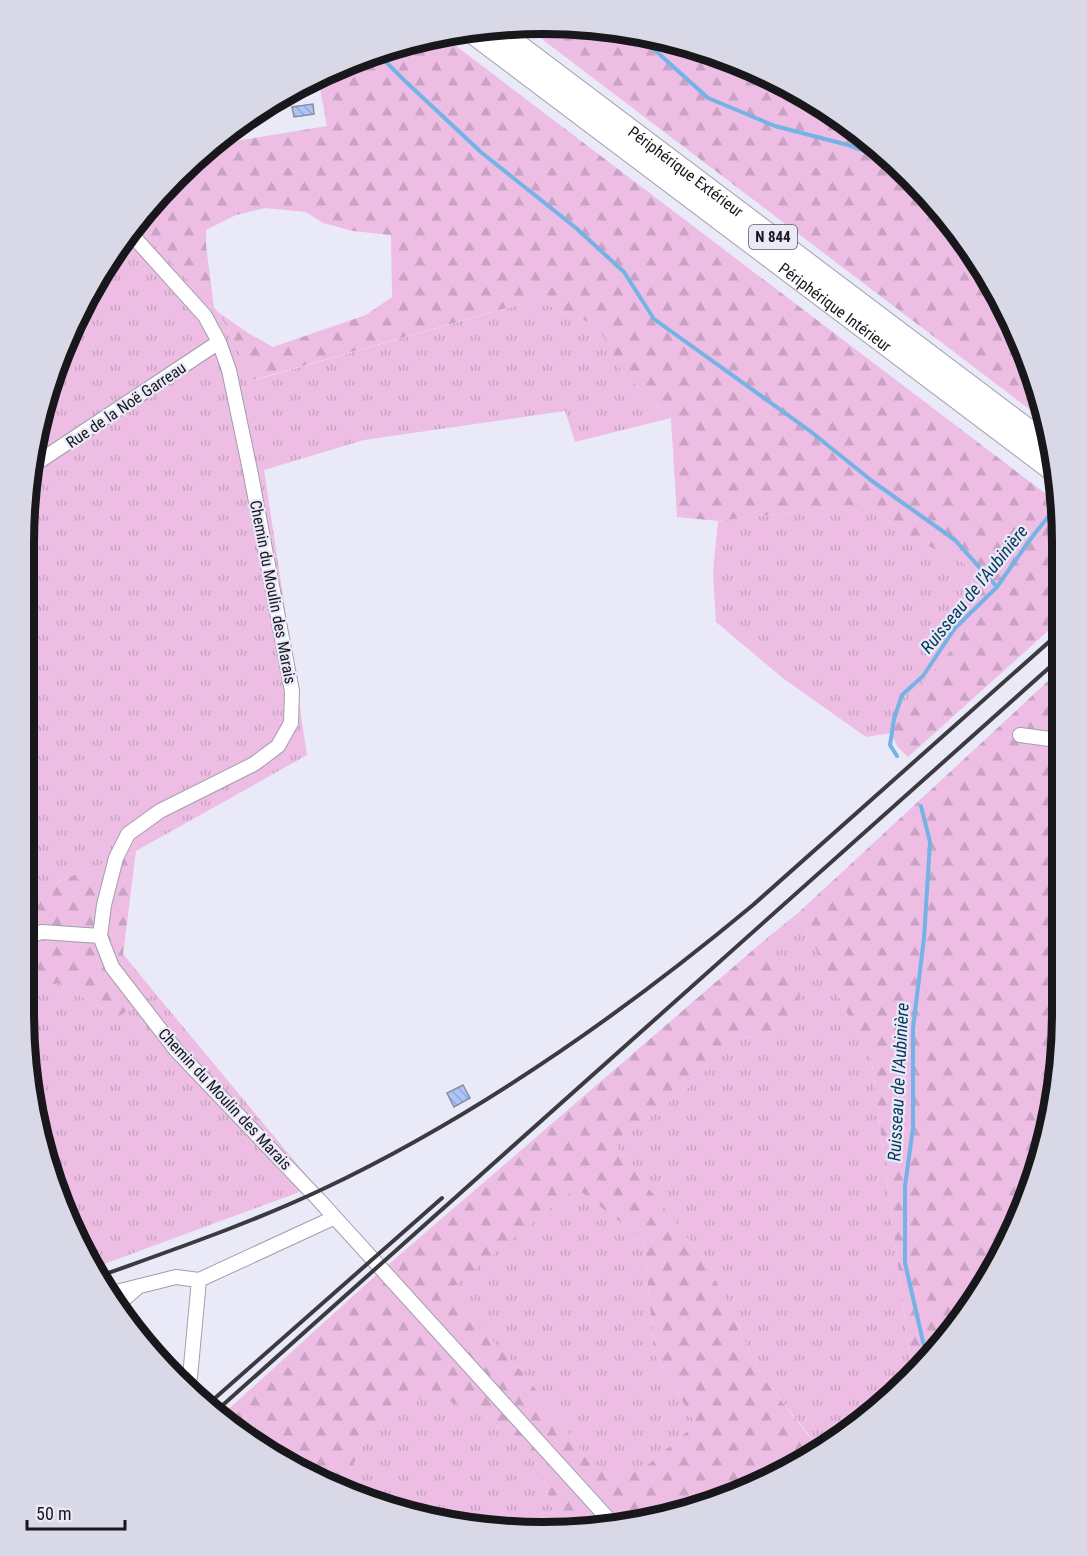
<svg xmlns="http://www.w3.org/2000/svg" width="1087" height="1556" font-family="'Roboto Condensed',sans-serif">
<style>
.grass{fill:url(#grass-tufts)}
.forest{fill:url(#forest-firs);fill-rule:evenodd}
.lines{fill:none;stroke-linecap:round;stroke-linejoin:round}
.stream{stroke:#73b3e5;stroke-width:4}
.building{fill:url(#building-back-hatch);stroke:#888e9a;stroke-width:1.5}
.minor-casing{stroke:#a09fad;stroke-width:16}
.highway-casing{stroke:#a09fad;stroke-width:22}
.minor{stroke:#fff;stroke-width:14}
.highway{stroke:#fff;stroke-width:20}
.rail{stroke:#3b3a40;stroke-width:4}
.labels{text-anchor:middle;dominant-baseline:central;stroke-width:4.5;stroke-linejoin:round;paint-order:stroke}
.shield{fill:#eae9f8;stroke:#57565e;stroke-width:1.5}
.shield-label{font-size:15px;font-weight:bold;fill:#18171c}
.street-label{font-size:16px;fill:#18171c;stroke:#eae9f8}
.water-label{font-size:18px;font-style:italic;fill:#05395a;stroke:#eae9f8}
.rim{fill:none;stroke:#18171c;stroke-width:8}
</style>
<defs>
<pattern id="grass-tufts" width="24" height="20" patternUnits="userSpaceOnUse" patternTransform="scale(1.5)"><rect width="24" height="20" fill="#edbde4"/><path d="M3 7l-1-3M5 7V3M7 7l1-3M15 17l-1-3M17 17v-4M19 17l1-3" fill="none" stroke="#caa2c3"/></pattern>
<pattern id="forest-firs" width="22" height="20" patternUnits="userSpaceOnUse" patternTransform="scale(1.5)"><rect width="22" height="20" fill="#edbde4"/><path d="M5 1l3.5 6h-7zM16 11l3.5 6h-7z" fill="#caa2c3"/></pattern>
<pattern id="building-back-hatch" width="6" height="6" patternUnits="userSpaceOnUse" patternTransform="scale(1.5)"><rect width="6" height="6" fill="#acc4f8"/><path d="M-1 5l2 2M0 0l6 6M5-1l2 2" fill="none" stroke="#93a8d4"/></pattern>
</defs>
<rect width="100%" height="100%" fill="#eae9f8"/>
<path class="grass" d="M140,227L218,312L237,344L251,381L535,300L599,326L622,372L671,418L575,442L565,411L364,440L264,470L307,755L136,851L46,886L24,881V543L34,442L94,283Z
M868,503L909,537L965,563L977,596L956,644L917,691L896,712L891,733L866,737L784,679L716,622L713,572L718,521Z
M798,913L872,1064L912,1375L886,1403L822,1446L809,1435L761,1375L709,1266L613,1142L688,1088L728,1042L791,1026L801,988L760,944Z
M58,983L118,1017L155,993L312,1182L297,1193L96,1267L42,1147L24,1013V993Z
M576,1188L644,1239L654,1353L696,1424L639,1472H597L525,1375L446,1292Z
M428,1393L484,1414L540,1466L557,1525L476,1528L341,1490L374,1422Z"/>
<path class="forest" d="M577,25L678,42L773,77L859,131L934,201L1010,314L1041,418L526,27Z
M443,36L1059,504V621L908,757L897,746L891,733L896,712L917,691L956,644L977,596L965,563L909,537L868,503L718,521L677,517L671,418L622,372L598,326L535,300L250,381L237,344L218,312L248,333L273,347L366,315L392,297L391,235L353,231L323,223L306,212L265,208L236,215L206,230V245L214,308L140,227L201,153L211,145L327,126L318,78L376,52Z
M1060,670L1062,1046L1045,1147L1010,1242L956,1328L912,1375L872,1064L798,913Z
M136,851L123,954L155,993L118,1017L58,983L24,993V881L46,886Z
M760,944L801,988L791,1026L728,1042L688,1088L613,1142L709,1266L761,1375L808,1435L822,1446L773,1479L645,1522L557,1525L540,1466L484,1414L429,1394L374,1422L341,1490L221,1416L374,1277ZM576,1188L644,1240L654,1353L696,1424L639,1472H597L525,1375L447,1292Z"/>
<g class="lines">
<path class="stream" d="M638,35L708,98L775,126L848,145L892,162
M376,52L405,81L482,153L576,228L624,272L654,319L810,431L872,481L955,540L997,587
M897,756L890,745L894,719L902,695L923,676L955,628L997,587L1029,541L1059,503
M921,806L930,842L924,938L913,1028V1128L905,1186V1263L927,1359"/>
</g>
<path class="building" d="M313,104L314,114L294,117L292,107Z
M463,1085L470,1098L454,1107L447,1093Z"/>
<g class="lines">
<defs>
<path id="minor" d="M133,236L205,316L219,342L229,370L250,470L292,691L291,723L278,746L254,764L160,811L128,834L116,858L104,905L100,936L112,967L176,1050L319,1200L612,1523
M32,466L219,342
M1020,735L1050,739L1060,736
M24,937L42,932L100,936
M108,1294L176,1277L199,1280L329,1220L333,1216
M116,1306L137,1288
M184,1384L190,1377L199,1280"/>
<g id="highway">
<path id="s1" d="M496,28L1049,445"/>
<path id="s2" d="M468,30L1058,475"/>
</g>
</defs>
<use href="#minor" class="minor-casing"/>
<use href="#highway" class="highway-casing"/>
<use href="#minor" class="minor"/>
<use href="#highway" class="highway"/>
<path class="rail" d="M100,1276C175,1249 251,1223 323,1189C479,1115 621,1015 753,905L1059,633
M206,1406L442,1198
M215,1412L1060,658"/>
</g>
<g class="labels">
<rect class="shield" x="749" y="225" width="48" height="24" rx="4.5"/>
<g class="shield-label">
<text x="773" y="237">N 844</text>
</g>
<g class="street-label">
<text stroke="none"><textPath href="#s1" startOffset="238">Périphérique Extérieur</textPath></text>
<text stroke="none"><textPath href="#s2" startOffset="460">Périphérique Intérieur</textPath></text>
<text transform="translate(126 405) rotate(-34)">Rue de la Noë Garreau</text>
<text transform="translate(273 592) rotate(79)">Chemin du Moulin des Marais</text>
<text transform="translate(225 1099) rotate(47)">Chemin du Moulin des Marais</text>
</g>
<g class="water-label">
<text transform="translate(974 589) rotate(-51)">Ruisseau de l'Aubinière</text>
<text transform="translate(898 1082) rotate(-87)">Ruisseau de l'Aubinière</text>
</g>
</g>
<path d="M0 0H1087V1556H0ZM543 34H543A509 509 0 0 1 1052 543V1013A509 509 0 0 1 543 1522H543A509 509 0 0 1 34 1013V543A509 509 0 0 1 543 34Z" fill="#d9d8e6" fill-rule="evenodd"/>
<path class="rim" d="M543 34H543A509 509 0 0 1 1052 543V1013A509 509 0 0 1 543 1522H543A509 509 0 0 1 34 1013V543A509 509 0 0 1 543 34Z"/>
<path d="M27 1520v9h98v-9" fill="none" stroke="#18171c" stroke-width="3"/>
<text x="36" y="1520" font-size="18" fill="#18171c" stroke="#eae9f8" stroke-width="4.5" paint-order="stroke">50 m</text>
</svg>
